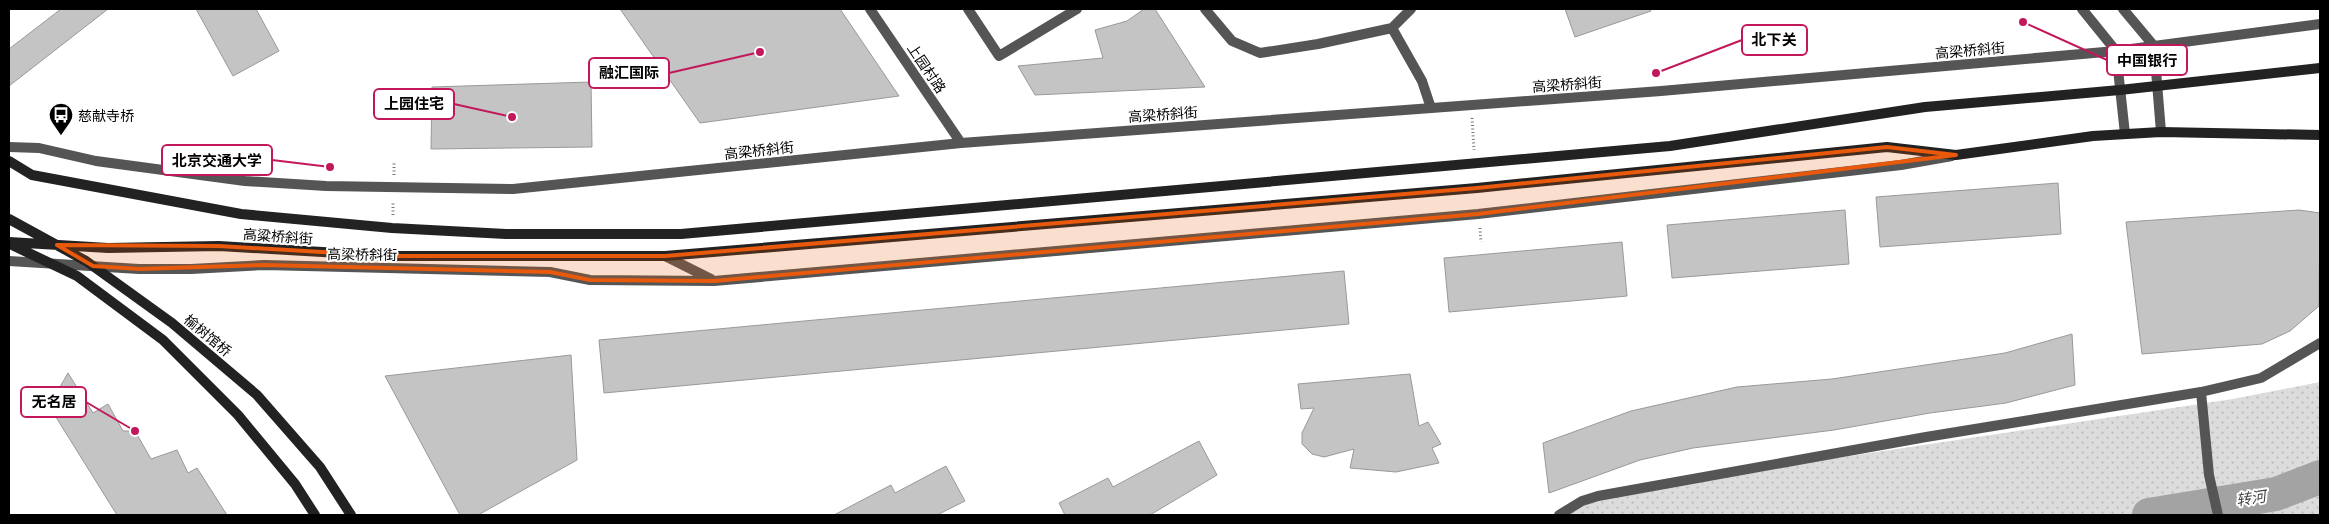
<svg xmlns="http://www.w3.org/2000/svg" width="2329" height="524" font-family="'Titillium Web','Noto Sans SC',sans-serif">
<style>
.park{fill:url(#park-dots)}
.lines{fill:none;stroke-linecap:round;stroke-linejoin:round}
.river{stroke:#a3a3a3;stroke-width:34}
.building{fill:#c4c4c4;stroke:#999}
.path{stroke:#777;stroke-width:3;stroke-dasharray:1 2.5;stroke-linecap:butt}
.service{stroke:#555;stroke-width:10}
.minor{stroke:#555;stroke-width:10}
.tertiary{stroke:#555;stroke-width:10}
.secondary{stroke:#222;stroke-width:10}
.marked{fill:#e8590c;fill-opacity:0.2;stroke:#e8590c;stroke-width:4;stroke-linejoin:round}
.labels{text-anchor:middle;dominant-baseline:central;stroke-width:4;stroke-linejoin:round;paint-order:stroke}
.street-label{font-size:14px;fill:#000;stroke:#fff}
.poi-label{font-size:14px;fill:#000;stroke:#fff;text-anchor:start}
.water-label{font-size:15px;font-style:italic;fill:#444;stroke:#fff}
.leader{fill:none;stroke:#c2185b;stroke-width:2}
.callout-dot{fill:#c2185b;stroke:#fff;stroke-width:2}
.callout{fill:#fff;stroke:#c2185b;stroke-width:2}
.callout-label{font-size:15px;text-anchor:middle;font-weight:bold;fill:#000}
</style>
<defs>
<pattern id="park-dots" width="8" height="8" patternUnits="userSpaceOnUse" patternTransform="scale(1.25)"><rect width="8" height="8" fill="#dcdcdc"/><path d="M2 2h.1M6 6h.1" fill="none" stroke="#bbb" stroke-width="1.8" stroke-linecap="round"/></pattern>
</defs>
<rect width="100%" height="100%" fill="#fff"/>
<path class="park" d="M2320,382V515H1567L1582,503L1769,468L2233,399Z"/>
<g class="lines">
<path class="river" d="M2149,515L2276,494L2320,477"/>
</g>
<path class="building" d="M61,9H108L9,86V49Z
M196,9H256L279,51L233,76Z
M620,9H840L899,96L700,123Z
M1144,9H1155L1205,87L1035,95L1018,66L1103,58L1095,30L1127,21Z
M1565,9H1650L1651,11L1575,37Z
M591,82L592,147L431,149L432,87Z
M2058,183L2061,234L1880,247L1876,197Z
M1845,210L1849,264L1672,278L1667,225Z
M2299,210L2320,213L2319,306L2290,331L2262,344L2142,354L2126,222Z
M1622,242L1627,296L1449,312L1444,258Z
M1344,271L1349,324L604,393L599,340Z
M2072,334L2075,385L2006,403L1930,413L1834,430L1693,448L1640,460L1549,493L1543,443L1631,411L1737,387L1832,379L2005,353Z
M571,355L577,460L478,515H460L385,376Z
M68,373L93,413L108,404L123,431H135L151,459L177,450L188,473L197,468L227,515H117L49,406Z
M1410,374L1419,426L1428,422L1441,444L1432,448L1439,463L1396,472L1350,468L1354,449L1324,457L1312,454L1302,444V433L1314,408L1301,409L1298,384Z
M1199,441L1217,475L1150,515H1065L1059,503L1108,478L1113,487Z
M946,466L965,501L937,515H834L891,485L895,493Z"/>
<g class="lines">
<path class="path" d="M1472,118L1474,150
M394,175V163
M393,215V201
M1480,228L1481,242"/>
<path class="service" d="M968,9L999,56L1077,9
M2201,392L2209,475L2218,515
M1559,515L1582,501L1598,496L1926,437L2201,392L2261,378L2320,343"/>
<path class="minor" d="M870,9L961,143
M1205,9L1232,41L1260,53L1318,44L1392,28L1411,9
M1392,28L1422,81L1431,108"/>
<path class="tertiary" d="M2082,9L2116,51
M2123,9L2154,46
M2154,46L2161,132
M2116,51L2125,134
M9,147L39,148L96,161L245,181L326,186L513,189L961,143L1661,91L2116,51L2320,24
M665,256L711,279
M9,261L139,269H191L264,265L550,272L590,280L714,281L1478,214L1901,165L1952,156"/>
<path class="secondary" d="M9,161L32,175L241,214L392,228L506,234H681L1670,146L1925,107L2120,90L2320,68
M9,219L86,261L172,323L257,395L320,467L351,515
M9,242L108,248L219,246L391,256H665L1477,188L1887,147L1956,155L2093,136L2161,132L2320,135
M12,245L77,276L163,340L238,415L295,484L315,515"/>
</g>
<path class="marked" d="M1887,147L1956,155L1478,214L714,281L590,280L550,272L264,265L139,269L93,266L57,245L219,246L391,256H665L1477,188Z"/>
<defs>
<symbol id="bus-pin" viewBox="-11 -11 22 30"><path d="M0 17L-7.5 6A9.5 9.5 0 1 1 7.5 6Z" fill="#000" stroke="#fff"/><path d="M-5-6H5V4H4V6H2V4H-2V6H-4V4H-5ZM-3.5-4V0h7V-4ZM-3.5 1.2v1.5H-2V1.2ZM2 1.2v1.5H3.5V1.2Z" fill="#fff"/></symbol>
</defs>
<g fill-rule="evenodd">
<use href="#bus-pin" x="47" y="101" width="28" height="38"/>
</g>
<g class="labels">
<g class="street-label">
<text transform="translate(1970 50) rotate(-5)">高梁桥斜街</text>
<text transform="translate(927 68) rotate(56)">上园村路</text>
<text transform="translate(1567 84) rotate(-4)">高梁桥斜街</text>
<text transform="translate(1163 114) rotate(-4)">高梁桥斜街</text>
<text transform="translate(759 150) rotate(-6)">高梁桥斜街</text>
<text transform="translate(278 236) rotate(4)">高粱桥斜街</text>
<text transform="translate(362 254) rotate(1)">高梁桥斜街</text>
<text transform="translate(208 335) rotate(40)">榆树馆桥</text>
</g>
<g class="poi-label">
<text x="78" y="115">慈献寺桥</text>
</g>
<g class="water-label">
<text transform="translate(2251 498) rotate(-9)">转河</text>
</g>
</g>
<path class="leader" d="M1656 73L1742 40M2023 22L2107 60M760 52L669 73M512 117L454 104M330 167L272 160M135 431L86 402"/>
<g class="callout-dot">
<circle cx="1656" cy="73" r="5"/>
<circle cx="2023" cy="22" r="5"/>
<circle cx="760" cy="52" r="5"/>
<circle cx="512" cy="117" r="5"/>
<circle cx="330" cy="167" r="5"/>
<circle cx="135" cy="431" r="5"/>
</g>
<g class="callout">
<rect x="1742" y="25" width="65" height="30" rx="5"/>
<rect x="2107" y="45" width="80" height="30" rx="5"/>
<rect x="589" y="58" width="80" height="30" rx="5"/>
<rect x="374" y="89" width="80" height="30" rx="5"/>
<rect x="162" y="145" width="110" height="30" rx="5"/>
<rect x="21" y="387" width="65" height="30" rx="5"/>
</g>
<g class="callout-label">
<text x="1774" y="45">北下关</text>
<text x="2147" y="66">中国银行</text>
<text x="629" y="78">融汇国际</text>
<text x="414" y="109">上园住宅</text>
<text x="217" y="166">北京交通大学</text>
<text x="54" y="407">无名居</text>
</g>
<rect width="2329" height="524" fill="none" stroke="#000000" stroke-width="20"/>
</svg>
